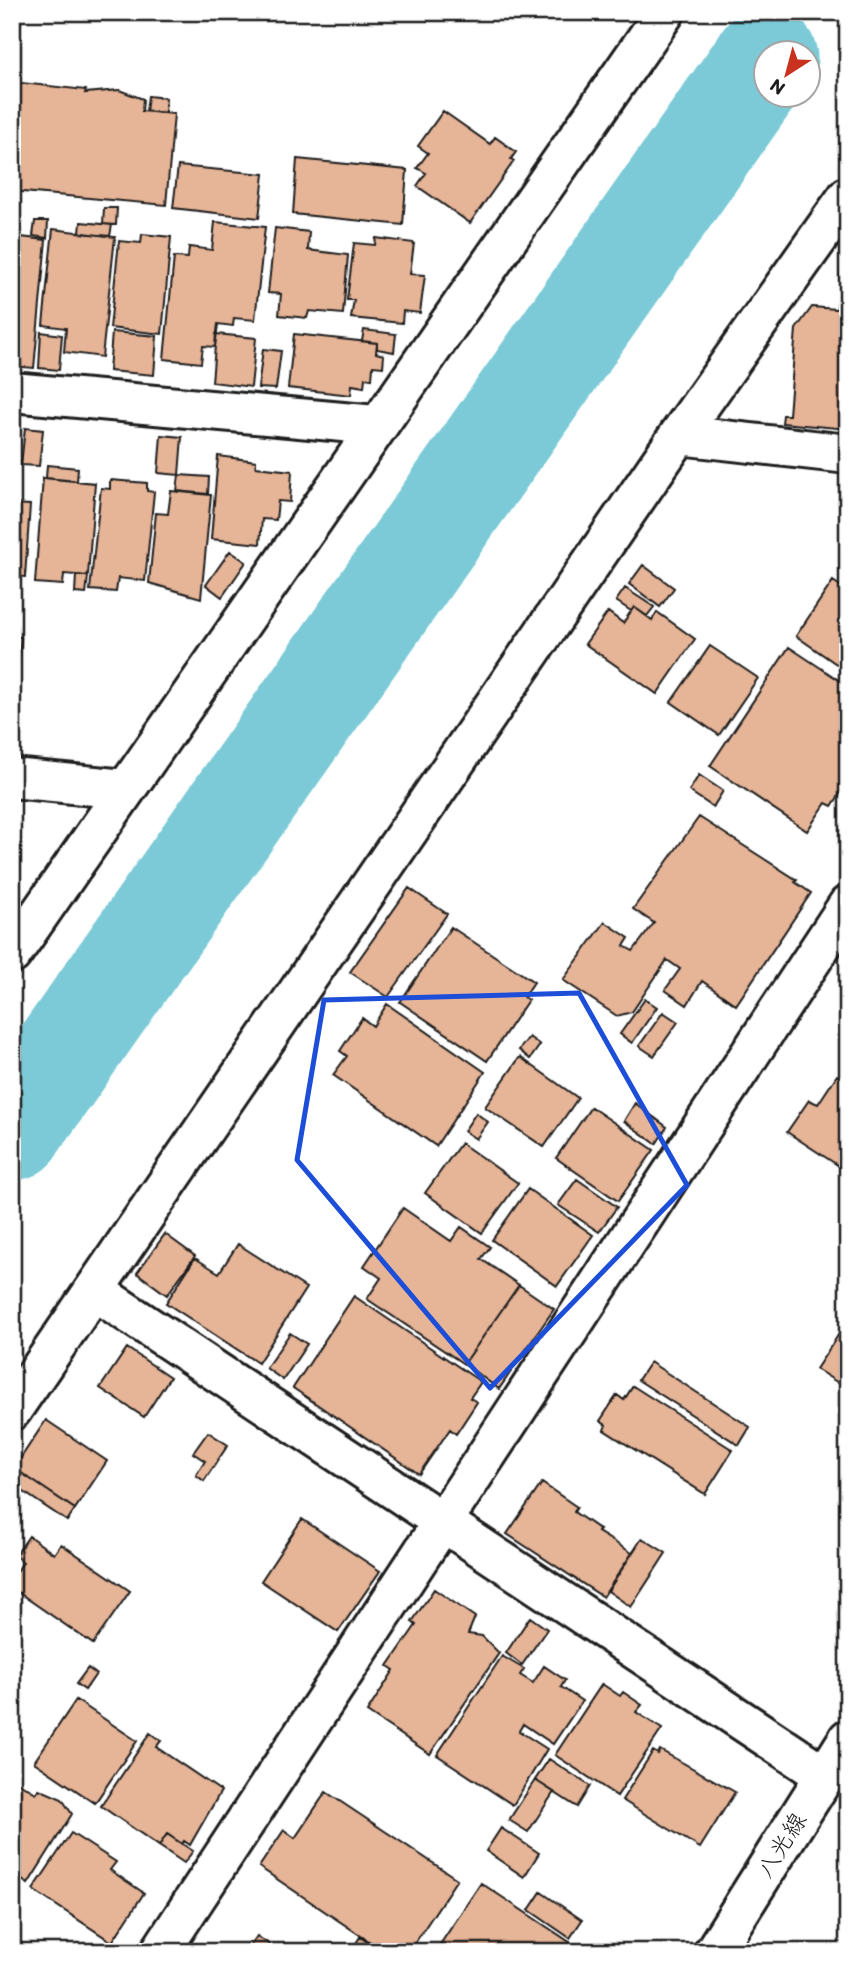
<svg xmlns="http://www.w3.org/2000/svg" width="860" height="1964" font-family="Itim,'Klee One',sans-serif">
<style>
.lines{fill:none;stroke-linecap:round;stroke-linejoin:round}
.river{stroke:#7bcad7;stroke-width:103}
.building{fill:#e6b497;stroke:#1c1c1c;stroke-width:2}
.minor-casing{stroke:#1c1c1c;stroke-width:44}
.tertiary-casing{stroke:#1c1c1c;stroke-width:44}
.minor{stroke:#fff;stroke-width:38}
.tertiary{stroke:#fff;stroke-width:38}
.marked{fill:none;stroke:#1d4ed8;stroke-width:5;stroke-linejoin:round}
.labels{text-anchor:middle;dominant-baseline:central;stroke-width:5;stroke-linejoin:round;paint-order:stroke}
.street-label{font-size:24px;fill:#1c1c1c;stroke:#fff}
</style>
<rect width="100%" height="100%" fill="#fff"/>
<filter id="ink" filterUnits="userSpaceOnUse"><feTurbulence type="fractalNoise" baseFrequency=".0143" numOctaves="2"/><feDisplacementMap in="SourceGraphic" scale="14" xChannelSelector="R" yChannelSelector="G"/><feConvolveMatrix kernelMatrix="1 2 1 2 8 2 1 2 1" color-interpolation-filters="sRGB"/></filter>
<g filter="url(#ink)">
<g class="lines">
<path class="river" d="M12,1129L766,58"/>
</g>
<path class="building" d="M12,82L86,90L85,93L119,90L143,99L142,111L174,114L166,205L12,191Z
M148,96L166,98L165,113L146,111Z
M443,111L490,144L495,137L516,152L511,159L514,161L470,223L417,186L426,173L417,168L428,153L418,146Z
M297,159L407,170L403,225L293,214Z
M178,166L264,174L259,218L173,208Z
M104,208H117L116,225L103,224Z
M35,221H48L47,238L33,236Z
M81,222L112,225L110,236L80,233Z
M215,222L265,227L255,320L234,318L233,326L218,324L215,347L203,346L201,363L164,359L174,257L188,258L189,247L212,250Z
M275,228L309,232L308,250L348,255L343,314L309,311L307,318L279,315L281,294L268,293Z
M53,229L115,237L102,357L64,352L66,328L43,325Z
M142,234L171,237L162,334L110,328L119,241L141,243Z
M12,236L46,240L34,368L12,366Z
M376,238L414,243L410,274L425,275L420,313L403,311L402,323L351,318L354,300H347L354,243L375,245Z
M842,261L848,262V309L837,308Z
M812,307L848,310V429L782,423L783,415H789L796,329Z
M364,330L396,334L394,352L377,349V343L362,341Z
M41,332L62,335L59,370L39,368Z
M112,332L157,336L154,375L109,371Z
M216,334L256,338L251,387L212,382Z
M294,334L377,343L376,353L384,355L383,367L373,366L372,379L365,378L364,387L352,385L351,395L288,388Z
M263,349L281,351L276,389L258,388Z
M25,428L43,430L39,466L21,465Z
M161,435L182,437L179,475L158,473Z
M218,456L256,461V467L292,471L290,502L278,501L276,520L262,519L260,544L211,539Z
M47,465L78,468L77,481L46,478Z
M179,475L209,477L208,494L177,491Z
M43,478L95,483L88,576L64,574L63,585L35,583Z
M110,480L147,483V491L154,492L145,581L118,578L116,592L90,590L101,488L110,489Z
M171,491L211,495L201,598L149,583L156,513L168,514Z
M12,504L30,505L25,577L12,576Z
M230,551L246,562L222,597L206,585Z
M643,565L674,588L660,607L629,584Z
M76,575L88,576L86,594L75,593Z
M833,581L848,591V672L796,636Z
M625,588L654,607L647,616L634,607L631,611L616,601Z
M634,607L652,620L657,612L695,639L657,694L585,644L608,612L623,623Z
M12,636L21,637L12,731Z
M710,646L758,678L719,735L671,702Z
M789,647L848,686V782L832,806L826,803L807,831L710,766Z
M699,775L723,791L713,807L689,791Z
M699,817L797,880L795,882L811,893L736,1005L702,981L687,1005L665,990L680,969L667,960L632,1012L617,1016L563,980L605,922L629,938L624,946L633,951L654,923L633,909Z
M409,888L447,914L388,997L350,972Z
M451,927L534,982L524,997L528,1000L487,1061L400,1002Z
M645,999L657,1007L632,1043L620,1034Z
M387,1004L485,1072L436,1146L333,1075L347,1056L340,1051L362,1018L373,1026Z
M663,1012L678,1022L654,1056L639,1046Z
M529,1037L540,1045L530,1059L519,1050Z
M520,1057L578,1098L544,1147L485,1107Z
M837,1075L848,1082V1172L787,1132L809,1100L818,1104Z
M635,1103L667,1127L656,1144L624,1121Z
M591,1107L654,1150L618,1201L556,1158Z
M476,1113L488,1122L476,1139L464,1131Z
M461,1143L518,1183L482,1233L425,1193Z
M577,1179L617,1207L599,1232L558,1205Z
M528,1189L593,1235L557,1286L492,1240Z
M403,1208L451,1241L461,1227L490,1247L481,1259L519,1285L464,1364L367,1299L381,1278L364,1266Z
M165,1234L195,1256L167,1295L137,1273Z
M238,1244L306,1288L258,1363L166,1303L195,1258L219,1273Z
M519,1285L554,1309L499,1389L464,1364Z
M354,1296L481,1382L470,1398L477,1402L456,1434L450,1429L419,1474L293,1388Z
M848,1320V1389L816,1369Z
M290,1333L307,1344L283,1380L266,1368Z
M127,1348L170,1377L144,1417L100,1388Z
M650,1362L750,1427L739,1445L638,1380Z
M633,1386L733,1450L705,1494L604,1430L606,1425L600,1421L617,1395L624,1400Z
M46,1420L107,1461L75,1509L14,1468Z
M208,1432L228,1445L204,1481L196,1475L205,1461L193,1453Z
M14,1468L75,1509L67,1521L12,1484Z
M542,1483L577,1507L574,1512L600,1530L598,1532L632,1553L603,1597L507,1534Z
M302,1519L380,1571L338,1632L261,1581Z
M29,1536L54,1554L61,1544L130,1591L93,1644L12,1588V1579L23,1562L15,1556Z
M642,1538L666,1553L631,1607L608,1591Z
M434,1589L475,1617L468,1634L482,1636L499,1653L430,1754L367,1712L394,1670L388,1666L416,1625L412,1622Z
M530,1617L547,1629L522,1665L506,1653Z
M502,1656L524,1669L520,1675L533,1683L544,1666L565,1680L561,1687L582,1701L553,1744L523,1724L519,1731L547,1749L513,1805L437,1755Z
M88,1668L96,1674L85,1690L76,1684Z
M602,1684L620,1696L623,1692L642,1705L636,1712L662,1729L617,1796L555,1755Z
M76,1700L137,1741L95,1803L34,1762Z
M150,1733L161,1741L156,1747L221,1791L190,1845L184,1841L182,1844L167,1834L159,1846L101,1806Z
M660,1750L735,1792L700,1848L622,1800L653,1751L658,1754Z
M549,1759L590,1786L577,1807L535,1780Z
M14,1780L36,1793L39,1789L62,1799L72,1814L28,1884L12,1873Z
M535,1780L554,1792L528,1832L509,1820Z
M326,1792L457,1879L409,1952H385L259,1867L284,1830L295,1838Z
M501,1828L539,1853L524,1877L486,1851Z
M71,1833L116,1862L110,1870L144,1893L112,1942L33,1890Z
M167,1834L193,1851L184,1863L159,1846Z
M481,1883L583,1951L582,1952H435Z
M541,1892L582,1920L570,1938L529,1910Z
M257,1936L280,1952H246Z
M360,1937L382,1952L351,1951Z
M12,1938L33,1952H12Z"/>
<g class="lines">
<defs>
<path id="minor" d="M12,392L376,425
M679,435L848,454
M12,778L125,789
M12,954L665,12
M95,1291L824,1775
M12,1410L679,435L848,196
M160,1952L848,905"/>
<path id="tertiary" d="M714,1952L848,1739"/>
</defs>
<use href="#minor" class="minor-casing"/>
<use href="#tertiary" class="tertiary-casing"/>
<use href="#minor" class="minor"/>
<use href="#tertiary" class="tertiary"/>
</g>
</g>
<path class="marked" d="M579,993L687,1185L490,1388L297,1160L324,1000Z"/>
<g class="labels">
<g class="street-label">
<text transform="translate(781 1845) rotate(-58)">八光線</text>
</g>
</g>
<rect width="860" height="1964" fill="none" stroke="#fff" stroke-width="42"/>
<rect x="21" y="21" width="818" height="1922" fill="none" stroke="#1c1c1c" stroke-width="2.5" filter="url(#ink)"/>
<g transform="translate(787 74) rotate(216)"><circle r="33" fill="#ffffff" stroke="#a4a4a4" stroke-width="2"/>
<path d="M0-5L12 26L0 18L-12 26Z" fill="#c8321e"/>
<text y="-10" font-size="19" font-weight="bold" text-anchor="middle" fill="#1c1c1c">N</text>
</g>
</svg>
